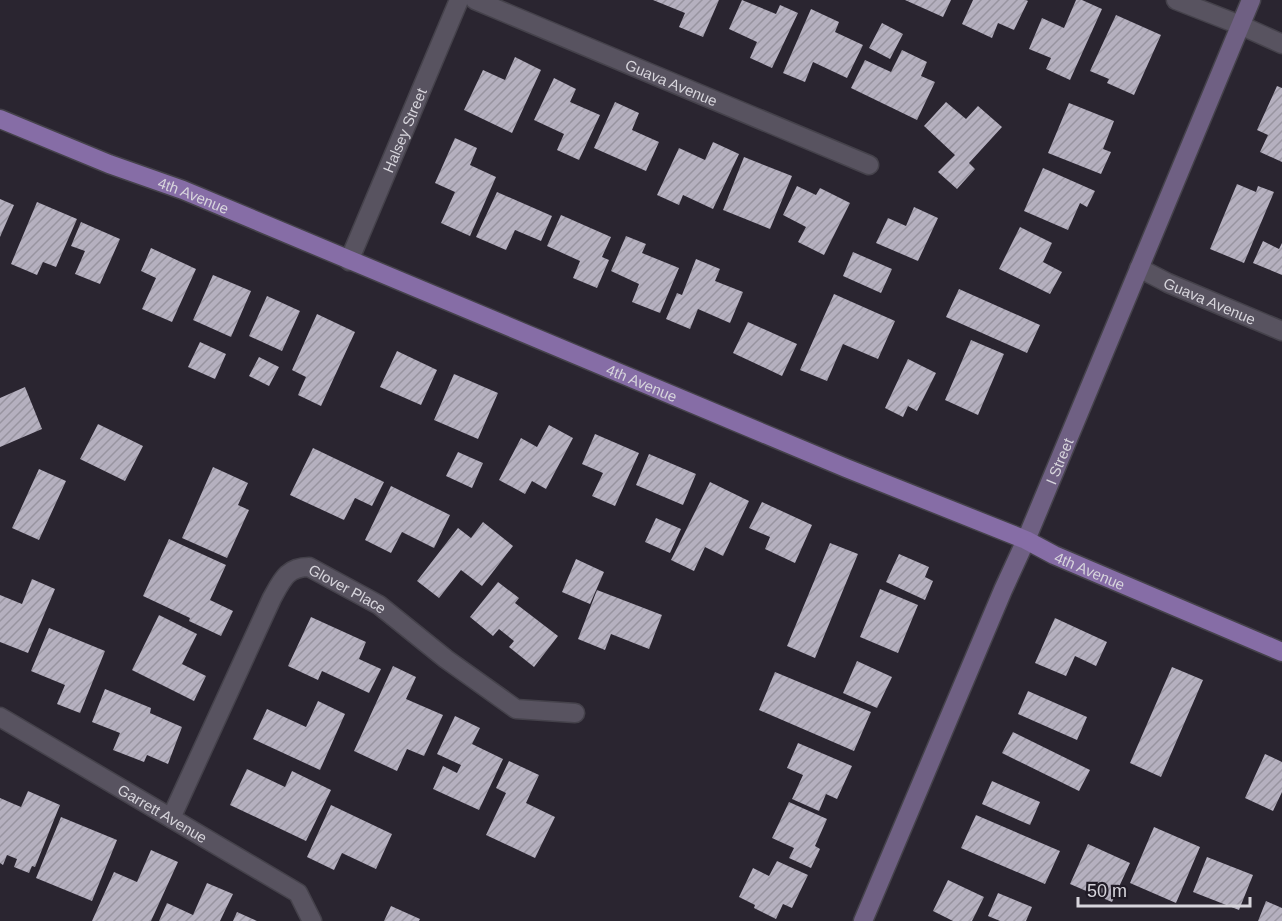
<svg xmlns="http://www.w3.org/2000/svg" width="1282" height="921" font-family="Arial,sans-serif">
<style>
.building{fill:url(#building-hatch)}
.lines{fill:none;stroke-linecap:round;stroke-linejoin:round}
.street-casing{stroke:#45424b;stroke-width:21}
.secondary-casing{stroke:#45424b;stroke-width:21}
.primary-casing{stroke:#45424b;stroke-width:21}
.street{stroke:#585360;stroke-width:18}
.secondary{stroke:#6f6083;stroke-width:18}
.primary{stroke:#866da6;stroke-width:18}
.labels{text-anchor:middle;dominant-baseline:central;stroke-width:6;stroke-linejoin:round;paint-order:stroke}
.street-label{font-size:15px;fill:#d7d5dc;stroke:#201b26}
</style>
<defs>
<pattern id="building-hatch" width="6" height="6" patternUnits="userSpaceOnUse" patternTransform="scale(1.5)"><rect width="6" height="6" fill="#b5b0bf"/><path d="M-1 1l2-2M0 6l6-6M5 7l2-2" fill="none" stroke="#9894a0"/></pattern>
</defs>
<rect width="100%" height="100%" fill="#2a2530"/>
<path class="building" d="M653,0H719L703,37L679,27L685,13Z
M742,0L776,14L780,5L798,13L772,68L750,58L757,42L729,29Z
M905,0H951L943,17Z
M973,0H1026L1028,1L1014,30L998,23L992,38L962,24Z
M1076,0H1082L1102,9L1070,80L1046,69L1051,58L1029,49L1042,18L1064,28Z
M811,9L839,22L835,32L863,45L847,78L813,62L805,82L783,73Z
M1116,15L1161,35L1134,95L1107,83L1109,79L1090,71Z
M882,23L903,34L890,59L869,48Z
M902,50L927,62L921,76L935,82L917,120L851,88L865,60L891,72Z
M515,57L541,70L512,133L464,110L483,70L505,80Z
M554,78L576,89L570,102L600,115L579,160L557,150L564,134L534,120Z
M1277,86L1282,88V162L1260,152L1268,135L1257,130Z
M615,102L639,113L632,130L659,142L646,171L594,148Z
M946,102L966,119L978,106L1002,127L969,163L975,169L957,189L938,172L955,155L924,126Z
M1069,103L1114,121L1103,149L1111,152L1101,174L1048,153Z
M455,138L477,148L470,165L496,177L470,236L441,223L455,192L435,183Z
M713,142L739,154L713,209L683,195L679,205L657,195L679,148L705,160Z
M744,157L792,176L770,229L723,210Z
M1043,168L1095,191L1087,207L1080,203L1068,230L1024,211Z
M1237,184L1256,192L1258,186L1274,192L1244,263L1210,249Z
M797,186L816,195L820,188L850,203L824,255L798,242L806,227L783,215Z
M497,192L552,216L541,241L515,230L506,250L476,237Z
M0,199L14,205L0,237Z
M37,202L77,219L56,267L43,262L37,275L11,264Z
M914,207L938,218L918,261L876,243L888,218L906,226Z
M561,215L611,237L602,257L609,260L597,288L573,278L580,261L547,246Z
M81,222L120,239L100,284L75,274L85,251L71,246Z
M1020,227L1052,243L1043,262L1062,272L1050,294L999,269Z
M626,236L646,244L642,253L679,268L660,313L632,302L639,284L611,271Z
M1263,241L1279,249L1282,243V275L1253,263Z
M151,248L196,269L172,322L142,309L156,278L141,271Z
M853,252L892,269L881,293L843,276Z
M696,259L720,269L715,281L743,292L730,323L698,309L690,329L666,319L677,293L682,295Z
M213,275L251,291L231,337L193,320Z
M959,289L1040,325L1027,353L946,317Z
M834,294L895,321L878,359L843,344L827,381L800,370Z
M267,296L300,311L282,351L249,336Z
M317,314L355,332L321,406L298,395L306,377L292,370Z
M748,322L797,344L782,376L733,353Z
M971,340L1004,354L978,415L945,400Z
M200,342L226,354L215,379L188,367Z
M397,351L437,370L421,405L380,387Z
M259,357L279,367L269,386L249,376Z
M908,359L936,373L917,411L908,406L903,417L885,408Z
M454,374L498,393L478,439L434,420Z
M25,387L42,429L0,447V398Z
M98,424L143,446L125,481L80,459Z
M549,425L573,438L546,489L532,481L525,494L499,480L521,438L537,447Z
M595,434L639,453L615,506L592,496L603,473L582,464Z
M313,448L384,482L372,506L355,498L344,520L290,495Z
M458,452L483,463L472,488L446,476Z
M649,454L696,474L683,505L636,485Z
M213,467L248,483L238,505L249,510L227,558L182,538Z
M39,469L66,481L39,540L12,528Z
M710,482L749,501L723,556L705,547L694,571L671,560Z
M391,486L450,515L434,548L402,532L391,553L365,540Z
M762,502L812,525L795,563L765,549L770,537L749,528Z
M656,518L681,529L670,553L645,542Z
M483,522L513,546L482,586L461,570L439,598L417,581L458,528L471,538Z
M169,539L226,565L210,600L233,611L221,636L189,621L190,618L143,596Z
M830,543L858,554L815,658L787,646Z
M899,554L929,567L925,577L933,581L925,600L886,582Z
M576,559L604,572L590,604L562,592Z
M32,579L55,589L28,653L0,642V595L22,604Z
M498,582L519,598L515,603L558,636L534,667L509,647L514,641L499,629L493,636L470,617Z
M880,589L918,605L898,653L860,637Z
M597,590L662,615L649,649L611,634L605,650L578,639Z
M159,615L197,634L182,664L206,676L194,701L132,670Z
M311,617L366,642L359,659L381,669L369,693L322,671L318,680L288,666Z
M1055,618L1107,642L1096,666L1075,656L1066,676L1035,663Z
M49,628L105,651L80,713L57,704L65,685L31,671Z
M857,661L892,677L877,708L843,693Z
M393,666L416,677L406,699L443,715L424,756L407,749L397,771L354,751Z
M1172,667L1203,680L1161,777L1130,763Z
M775,672L871,712L854,751L759,710Z
M105,689L151,708L150,713L182,727L168,764L147,755L144,762L113,750L120,733L92,722Z
M1028,691L1087,717L1077,740L1018,714Z
M318,701L345,714L320,770L253,739L267,709L306,727Z
M455,716L480,728L472,744L503,759L479,810L433,789L443,766L457,773L461,765L437,754Z
M1013,732L1090,770L1079,791L1002,753Z
M798,743L852,766L837,799L826,794L819,811L792,799L803,775L787,768Z
M1265,754L1282,762V792L1273,811L1245,798Z
M509,761L539,775L526,803L555,817L535,858L486,835L506,793L496,788Z
M247,769L285,787L292,771L331,790L306,841L230,805Z
M992,781L1040,802L1030,825L982,804Z
M28,791L60,805L35,867L32,866L29,873L14,867L17,859L7,855L3,865L0,863V798L21,807Z
M789,802L827,819L815,846L820,849L811,868L789,858L794,848L772,838Z
M331,805L392,834L376,869L342,853L334,870L307,857Z
M976,815L1060,851L1045,884L961,848Z
M61,817L117,840L92,901L36,878Z
M1154,827L1200,847L1176,903L1130,883Z
M1088,844L1130,863L1112,902L1070,884Z
M151,850L178,862L151,921H92L114,872L137,882Z
M1207,857L1253,875L1239,910L1193,892Z
M777,861L808,875L792,908L783,904L776,919L754,908L755,905L739,897L753,868L769,876Z
M948,880L984,897L972,921H953L933,911Z
M207,883L233,894L220,921H159L167,903L193,915Z
M998,893L1032,907L1026,921H1000L988,916Z
M1266,901L1282,908V921H1258Z
M391,906L420,919L419,921H384Z
M237,912L257,921H233Z"/>
<g class="lines">
<defs>
<g id="street">
<path id="s1" d="M475,0L869,165"/>
<path d="M1176,0L1240,25L1282,44"/>
<path id="s2" d="M349,261L459,0"/>
<path id="s3" d="M1139,268L1168,283L1282,331"/>
<path id="s4" d="M0,717L298,893L312,921"/>
<path id="s5" d="M171,818L272,598C282,580 287,567 309,567L379,605L446,659L516,709L575,713"/>
</g>
<g id="secondary">
<path id="s6" d="M863,921L1003,590L1026,540L1251,0"/>
</g>
<g id="primary">
<path id="s7" d="M0,119L109,164L183,190L846,468L1026,540L1054,555L1282,652"/>
</g>
</defs>
<use href="#street" class="street-casing"/>
<use href="#secondary" class="secondary-casing"/>
<use href="#primary" class="primary-casing"/>
<use href="#street" class="street"/>
<use href="#secondary" class="secondary"/>
<use href="#primary" class="primary"/>
</g>
<g class="labels">
<g class="street-label">
<text stroke="none"><textPath href="#s1" startOffset="213">Guava Avenue</textPath></text>
<text stroke="none"><textPath href="#s2" startOffset="142">Halsey Street</textPath></text>
<text stroke="none"><textPath href="#s7" startOffset="208">4th Avenue</textPath></text>
<text stroke="none"><textPath href="#s3" startOffset="78">Guava Avenue</textPath></text>
<text stroke="none"><textPath href="#s7" startOffset="694">4th Avenue</textPath></text>
<text stroke="none"><textPath href="#s6" startOffset="500">I Street</textPath></text>
<text stroke="none"><textPath href="#s7" startOffset="1180">4th Avenue</textPath></text>
<text stroke="none"><textPath href="#s5" startOffset="338">Glover Place</textPath></text>
<text stroke="none"><textPath href="#s4" startOffset="189">Garrett Avenue</textPath></text>
</g>
</g>
<path d="M1078 897v9h172v-9" fill="none" stroke="#d7d5dc" stroke-width="3"/>
<text x="1087" y="897" font-size="18" fill="#d7d5dc" stroke="#201b26" stroke-width="4.5" paint-order="stroke">50 m</text>
</svg>
